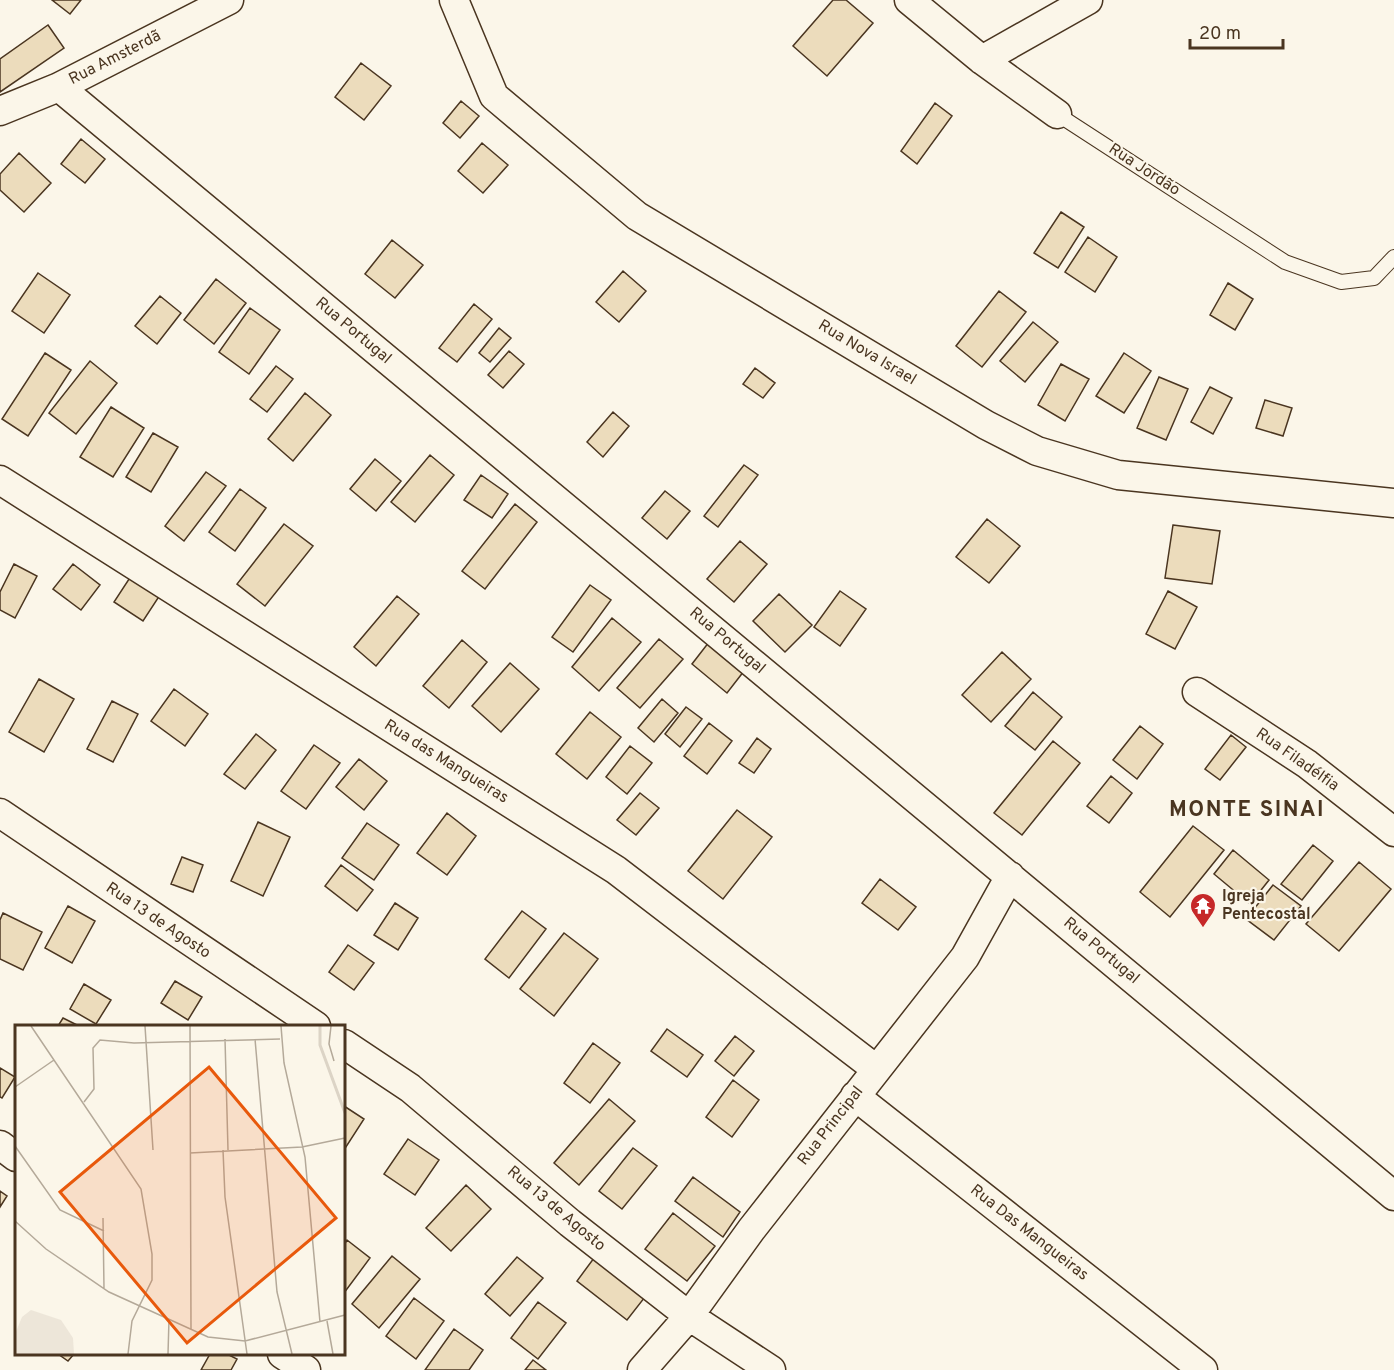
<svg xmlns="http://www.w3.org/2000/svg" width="1394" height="1370" font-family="Overpass,sans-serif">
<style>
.building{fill:#ecdcbc;stroke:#4a3520;stroke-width:1.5}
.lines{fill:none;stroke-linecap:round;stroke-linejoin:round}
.lane-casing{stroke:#4a3520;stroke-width:16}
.street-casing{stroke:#4a3520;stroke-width:31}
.lane{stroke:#fbf6e9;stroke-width:14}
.street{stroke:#fbf6e9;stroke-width:28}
.labels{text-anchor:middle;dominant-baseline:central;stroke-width:4.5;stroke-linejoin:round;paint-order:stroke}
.street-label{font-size:16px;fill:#4a3520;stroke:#fbf6e9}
.poi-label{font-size:16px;font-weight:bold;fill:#4a3520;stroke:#fbf6e9;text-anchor:start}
.district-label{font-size:22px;font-weight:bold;letter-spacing:1.5px;fill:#4a3520;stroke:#fbf6e9}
.inset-river{fill:none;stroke:#dcd4c6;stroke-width:3}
.inset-road{fill:none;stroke:#b4a999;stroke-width:1.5}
.view{fill:#e8590c;fill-opacity:0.15;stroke:#e8590c;stroke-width:3}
.inset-edge{fill:none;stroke:#4a3520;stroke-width:3}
</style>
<rect width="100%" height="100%" fill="#fbf6e9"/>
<path class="building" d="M52,0H81L70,14Z
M833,0H846L873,23L827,76L793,46Z
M48,25L64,48L0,92V59Z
M361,63L391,86L364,120L335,97Z
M461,101L479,116L460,138L443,123Z
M935,103L952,116L917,164L901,151Z
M81,139L105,159L85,183L61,164Z
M482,143L508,165L483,193L458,171Z
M19,153L51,183L24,212L0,190V174Z
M1061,212L1084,227L1058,268L1034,253Z
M1088,237L1117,257L1095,292L1065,272Z
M392,240L423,265L395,298L365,274Z
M623,271L646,291L619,322L596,302Z
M38,273L70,295L44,333L12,311Z
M216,279L246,303L214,344L184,320Z
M1228,283L1253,299L1235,330L1210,315Z
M999,291L1026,312L982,367L956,346Z
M160,296L181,313L157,344L135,326Z
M474,304L492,319L457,362L439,348Z
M250,308L280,330L249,374L219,352Z
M1033,322L1058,342L1025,382L1000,361Z
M499,328L511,338L490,362L479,353Z
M509,351L524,364L503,388L488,375Z
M45,353L71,370L28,436L2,419Z
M1124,353L1151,371L1124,413L1096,396Z
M90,361L117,383L76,434L49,413Z
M1061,364L1089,379L1065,421L1038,405Z
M276,366L293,379L267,412L250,399Z
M755,368L775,383L763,398L743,384Z
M1159,377L1188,389L1166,440L1137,428Z
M1210,387L1232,398L1213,434L1191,422Z
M305,393L331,415L293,461L268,439Z
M1265,400L1292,408L1283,436L1256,428Z
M111,407L144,428L113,477L80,457Z
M613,412L629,426L603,457L587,442Z
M153,433L178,447L151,492L126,477Z
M430,455L454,475L415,522L391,502Z
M375,459L401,481L376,511L350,489Z
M744,465L758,475L718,527L704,516Z
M206,472L226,486L184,541L165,526Z
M481,475L508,494L492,518L464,500Z
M240,489L266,508L235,551L209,532Z
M665,491L690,511L667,539L642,518Z
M515,504L537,522L485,589L462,571Z
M987,519L1020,546L989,583L956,557Z
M284,524L313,546L265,606L237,584Z
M1173,525L1220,531L1212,584L1165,578Z
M740,541L767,564L734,602L707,579Z
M14,564L37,576L15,618L0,610V592Z
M73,564L100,585L81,610L53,589Z
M131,576L160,595L143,621L114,602Z
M590,585L611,600L573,652L552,637Z
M840,591L866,609L840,646L814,627Z
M1168,591L1197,607L1175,649L1146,634Z
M779,594L812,625L785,652L753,621Z
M397,596L419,614L376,666L354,647Z
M612,618L641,642L599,691L572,667Z
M659,639L683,659L640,708L617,688Z
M462,640L487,662L449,708L423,686Z
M709,642L744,671L727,693L692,664Z
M1002,652L1031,679L991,722L962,695Z
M510,663L539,689L501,732L472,706Z
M39,679L74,699L44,752L9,732Z
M174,689L208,714L185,746L151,721Z
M1033,692L1062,717L1035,750L1005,726Z
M662,699L678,713L654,742L638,728Z
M112,701L138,714L113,762L87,749Z
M686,707L702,719L680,747L665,734Z
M590,712L621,737L587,779L556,754Z
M709,723L732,741L707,774L684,756Z
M1140,726L1163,744L1137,779L1113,760Z
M256,734L276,750L245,789L224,774Z
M1231,735L1246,747L1220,780L1205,769Z
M757,738L771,749L754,773L739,763Z
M1053,741L1080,763L1022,835L994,813Z
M314,745L340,763L306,809L281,791Z
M630,746L652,763L627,794L606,777Z
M359,759L387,781L364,810L336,787Z
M1111,776L1132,793L1109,823L1087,806Z
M640,793L659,808L636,835L617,820Z
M737,810L772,837L723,899L688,871Z
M447,813L476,836L447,875L417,853Z
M258,822L290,837L263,896L231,881Z
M367,823L399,845L374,880L342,858Z
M1193,826L1224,850L1170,917L1140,892Z
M1313,845L1333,861L1302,900L1281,884Z
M1233,850L1269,880L1250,904L1214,874Z
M182,857L203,865L193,892L171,884Z
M1359,862L1391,889L1339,951L1306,924Z
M341,865L373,890L357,911L325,886Z
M880,879L916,907L898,930L862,903Z
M1273,885L1301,906L1274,940L1246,919Z
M395,903L418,918L398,950L374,935Z
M68,906L95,921L72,963L45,948Z
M522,911L546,929L509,978L485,959Z
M3,913L42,932L23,970L0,959V920Z
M564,933L598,959L554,1016L520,989Z
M348,945L374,963L354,990L329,972Z
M175,981L202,997L188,1020L161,1003Z
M84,984L111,1000L96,1024L70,1009Z
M63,1018L79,1026H58Z
M667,1029L703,1055L687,1077L651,1051Z
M735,1036L754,1051L734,1076L715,1061Z
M593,1043L620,1063L590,1103L564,1083Z
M0,1068L15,1077L2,1098L0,1097Z
M733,1080L759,1100L732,1137L706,1117Z
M609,1099L635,1121L579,1185L554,1163Z
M344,1106L364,1119L344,1150Z
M408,1139L439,1160L415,1195L384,1174Z
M633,1148L657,1166L622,1209L599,1191Z
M693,1177L740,1212L723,1237L675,1201Z
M466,1185L491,1209L451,1251L426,1228Z
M0,1191L7,1196L0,1207Z
M673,1213L715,1246L687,1281L645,1249Z
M347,1240L370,1258L344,1293V1245Z
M392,1256L420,1279L379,1328L352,1304Z
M517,1257L543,1278L510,1316L485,1294Z
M594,1258L645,1297L627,1320L577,1281Z
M414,1298L444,1321L416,1359L386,1336Z
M538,1302L566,1323L538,1359L511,1338Z
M454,1329L483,1350L469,1370H425Z
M58,1354H74L68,1361Z
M210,1354H227L237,1359L231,1370H201Z
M533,1360L546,1370H525Z"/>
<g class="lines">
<defs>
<path id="lane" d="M1057,114L1285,262L1341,282L1374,278L1394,257"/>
<path id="street" d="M454,0L494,96L637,216L986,425L1037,451L1118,475L1394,503
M909,0L982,60L1057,114
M982,60L1088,0
M59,87L1394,1196
M0,111L59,87L229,0
M0,480L616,870L876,1069
M1197,692L1307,764L1394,832
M0,813L316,1026
M344,1044L410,1088L570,1223L689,1316L771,1370
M855,1096L1203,1370
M0,1145L16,1157
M282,1354L306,1370
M642,1370L689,1316L751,1230L965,957L1010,876"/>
</defs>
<use href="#lane" class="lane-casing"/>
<use href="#street" class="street-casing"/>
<use href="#lane" class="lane"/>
<use href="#street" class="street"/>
</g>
<defs>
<symbol id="temple-pin" viewBox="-11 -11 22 30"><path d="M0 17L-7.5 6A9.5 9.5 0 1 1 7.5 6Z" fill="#c62828" stroke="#fbf6e9"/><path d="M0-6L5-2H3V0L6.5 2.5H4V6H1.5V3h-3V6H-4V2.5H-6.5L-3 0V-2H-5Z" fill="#fff"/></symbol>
</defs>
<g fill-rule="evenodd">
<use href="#temple-pin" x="1188" y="891" width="30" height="40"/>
</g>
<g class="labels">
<g class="street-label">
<text transform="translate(115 58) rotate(-27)">Rua Amsterdã</text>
<text transform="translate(1144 170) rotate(33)">Rua Jordão</text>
<text transform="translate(353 331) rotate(40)">Rua Portugal</text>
<text transform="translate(867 353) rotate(31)">Rua Nova Israel</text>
<text transform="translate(727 641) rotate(40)">Rua Portugal</text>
<text transform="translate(1297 760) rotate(35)">Rua Filadélfia</text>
<text transform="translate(446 762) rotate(32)">Rua das Mangueiras</text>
<text transform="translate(158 921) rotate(34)">Rua 13 de Agosto</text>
<text transform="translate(1101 951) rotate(40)">Rua Portugal</text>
<text transform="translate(831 1126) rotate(-52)">Rua Principal</text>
<text transform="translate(556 1209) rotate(40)">Rua 13 de Agosto</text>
<text transform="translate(1029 1233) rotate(38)">Rua Das Mangueiras</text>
</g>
<g class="poi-label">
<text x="1222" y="897">Igreja<tspan x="1222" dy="18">Pentecostal</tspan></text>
</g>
<g class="district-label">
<text x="1247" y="810">MONTE SINAI</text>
</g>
</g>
<g transform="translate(15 1025)">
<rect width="330" height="330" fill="#fbf6e9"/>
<path d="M16,285L46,295L58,313L59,329H0V309L7,292Z" fill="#ede6d9"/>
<path class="inset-river" d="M305,1V20L330,88"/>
<path class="inset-road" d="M16,1L126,164L137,229V255L117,296L113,329M130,1L138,125M175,1L176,304M266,1L269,38L290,132L305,297M316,1L314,19L319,36M210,14L213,125M240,14L262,267L277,329M0,62L39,35M69,77L79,64L78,23L85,15L119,18L265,14M0,121L45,185L89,206M208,125L210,172L232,329M175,128L287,122L330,113M88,193L89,264M0,196L31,224L94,267L193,312L230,316L330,290M312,296L318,329M153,329L154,294"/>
<path class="view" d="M194,42L321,193L172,318L45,167Z"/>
<rect width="330" height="330" class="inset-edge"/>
</g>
<path d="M1190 39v9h93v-9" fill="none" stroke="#4a3520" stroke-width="3"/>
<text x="1199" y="39" font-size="18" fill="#4a3520" stroke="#fbf6e9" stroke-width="4.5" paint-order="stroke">20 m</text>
</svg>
